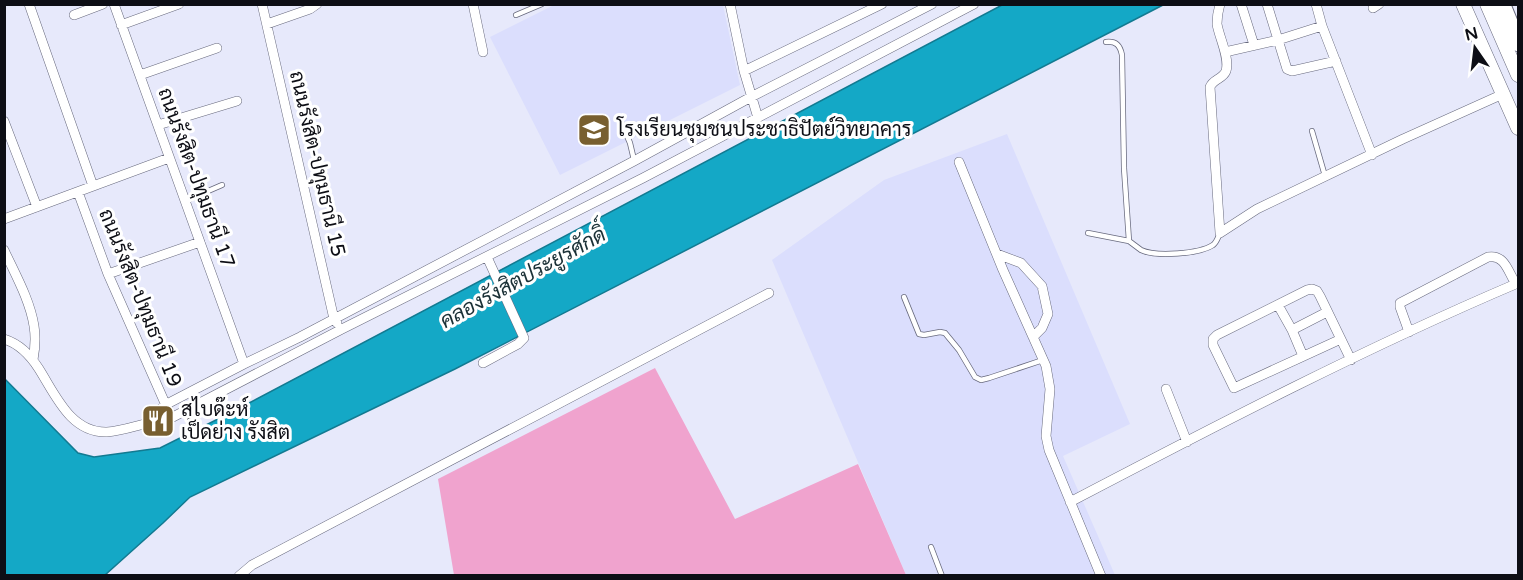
<svg xmlns="http://www.w3.org/2000/svg" width="1523" height="580" font-family="'Varela Round',Sarabun,sans-serif">
<style>
.built{fill:#dbdefd}
.green{fill:#f0a3ce}
.water{fill:#14a8c6;stroke:#127a91;stroke-width:1.5}
.lines{fill:none;stroke-linecap:round;stroke-linejoin:round}
.lane-casing{stroke:#686a7e;stroke-width:6}
.street-casing{stroke:#686a7e;stroke-width:10}
.secondary-casing{stroke:#686a7e;stroke-width:15}
.highway-casing{stroke:#686a7e;stroke-width:18}
.lane{stroke:#fff;stroke-width:4.5}
.street{stroke:#fff;stroke-width:9}
.secondary{stroke:#fff;stroke-width:14}
.highway{stroke:#fff;stroke-width:16}
.labels{text-anchor:middle;dominant-baseline:central;stroke-width:6;stroke-linejoin:round;paint-order:stroke}
.poi-label{font-size:20px;fill:#0d0e15;stroke:#fff;text-anchor:start}
.street-label{font-size:20px;fill:#0d0e15;stroke:#fff}
.water-label{font-size:21px;font-style:italic;fill:#1a3036;stroke:#fff}
</style>
<rect width="100%" height="100%" fill="#e7e9fb"/>
<path class="built" d="M554,5H723L740,85L560,175L490,37Z
M1007,134L1130,424L1063,456L1115,575H906L772,260L884,180Z"/>
<path class="green" d="M655,368L735,519L858,464L906,575H454L438,479Z"/>
<path class="water" d="M1002,5H1163L455,369L190,497L163,523L105,575H5L4,378L78,453L94,457L160,448L232,412Z"/>
<g class="lines">
<defs>
<path id="lane" d="M516,15L542,4
M1106,42C1116,41 1120,45 1122,55L1124,168L1129,241C1133,244 1137,247 1141,250C1156,257 1199,254 1213,245C1217,242 1218,237 1220,233
M619,117L630,143L634,160
M1312,131L1325,176
M185,201L222,185
M1088,233L1129,241
M904,297L919,334L924,335L940,332L945,333L959,350L975,377L981,380L989,378L1043,360
M931,547L942,576"/>
<path id="street" d="M29,4L93,186
M114,4L244,364
M262,4L334,319L337,323
M473,4L483,52
M730,4L744,71L758,118
M1220,4C1218,11 1217,17 1217,24C1219,37 1230,58 1226,71C1223,79 1213,79 1210,87L1220,233L1257,209L1403,139L1503,94
M1241,4L1254,45
M1267,4L1287,69L1292,71L1336,61
M1316,4L1322,26L1372,155
M1373,8L1379,4
M74,15L103,4
M267,24L310,9L317,4
M121,25L179,4
M1225,52L1278,40L1322,26
M744,71L882,4
M140,75L217,48
M4,121L37,207
M158,125L237,101
M959,162L1003,270L1046,366L1050,389L1046,436L1049,450L1101,576
M78,192L108,274L168,410
M4,219L169,158
M4,250C15,274 30,300 34,326C36,338 35,349 33,360
M997,254L1021,263L1042,286L1048,314L1042,328L1033,337
M108,274L200,242
M1278,305L1292,330L1303,356
M1292,330L1327,312
M1409,332L1400,307V303L1488,257C1505,254 1508,272 1516,284
M4,339C20,344 30,355 39,369C56,396 71,433 107,432C120,431 132,427 144,424C154,421 161,421 171,418L342,329L643,178L974,4
M1341,339L1234,388L1213,345V339L1217,335L1307,290L1312,289L1317,291L1320,296L1351,360
M483,363L518,344L524,338L487,257
M1166,389L1187,442
M146,423L165,405L244,364L300,337L634,161L751,97L932,4
M1070,502C1217,425 1365,348 1518,283
M239,576L252,565L769,293"/>
<path id="secondary" d="M1463,4L1518,128
M1487,4L1518,75"/>
<path id="highway" d="M1502,4L1518,43"/>
</defs>
<use href="#lane" class="lane-casing"/>
<use href="#street" class="street-casing"/>
<use href="#secondary" class="secondary-casing"/>
<use href="#highway" class="highway-casing"/>
<use href="#lane" class="lane"/>
<use href="#street" class="street"/>
<use href="#secondary" class="secondary"/>
<use href="#highway" class="highway"/>
</g>
<defs>
<symbol id="school-square" viewBox="-11 -11 22 22"><rect x="-9" y="-9" width="18" height="18" rx="4" fill="#785f30" stroke="#fff"/><path d="M0-5L7-2L0 1L-7-2ZM-4 1L0 2.5L4 1V4Q0 6-4 4Z" fill="#fff"/></symbol>
<symbol id="restaurant-square" viewBox="-11 -11 22 22"><rect x="-9" y="-9" width="18" height="18" rx="4" fill="#785f30" stroke="#fff"/><path d="M-5-6h1v4h1v-4h1v4h1v-4h1v5L-1.5 .5V6h-2V.5L-5-1ZM5-6V6H3V1.5H1.5Q1.5-4 5-6Z" fill="#fff"/></symbol>
</defs>
<g fill-rule="evenodd">
<use href="#school-square" x="575" y="111" width="38" height="38"/>
<use href="#restaurant-square" x="139" y="402" width="38" height="38"/>
</g>
<g class="labels">
<g class="poi-label">
<text x="617" y="130">โรงเรียนชุมชนประชาธิปัตย์วิทยาคาร</text>
<text x="181" y="410">สุไบด๊ะห์<tspan x="181" dy="23">เป็ดย่าง รังสิต</tspan></text>
</g>
<g class="street-label">
<text transform="translate(317 164) rotate(77)">ถนนรังสิต-ปทุมธานี 15</text>
<text transform="translate(196 178) rotate(70)">ถนนรังสิต-ปทุมธานี 17</text>
<text transform="translate(140 298) rotate(68)">ถนนรังสิต-ปทุมธานี 19</text>
</g>
<g class="water-label">
<text transform="translate(523 278) rotate(-29)">คลองรังสิตประยูรศักดิ์</text>
</g>
</g>
<rect width="1523" height="580" fill="none" stroke="#0d0e15" stroke-width="12"/>
<g transform="translate(1475 48) rotate(346)" stroke="#ffffff" stroke-width="4.5" paint-order="stroke">
<path d="M0-4.5L10 22L0 15L-10 22Z" fill="#0d0e15"/>
<text y="-9" font-size="16" font-weight="bold" text-anchor="middle" fill="#0d0e15">N</text>
</g>
</svg>
